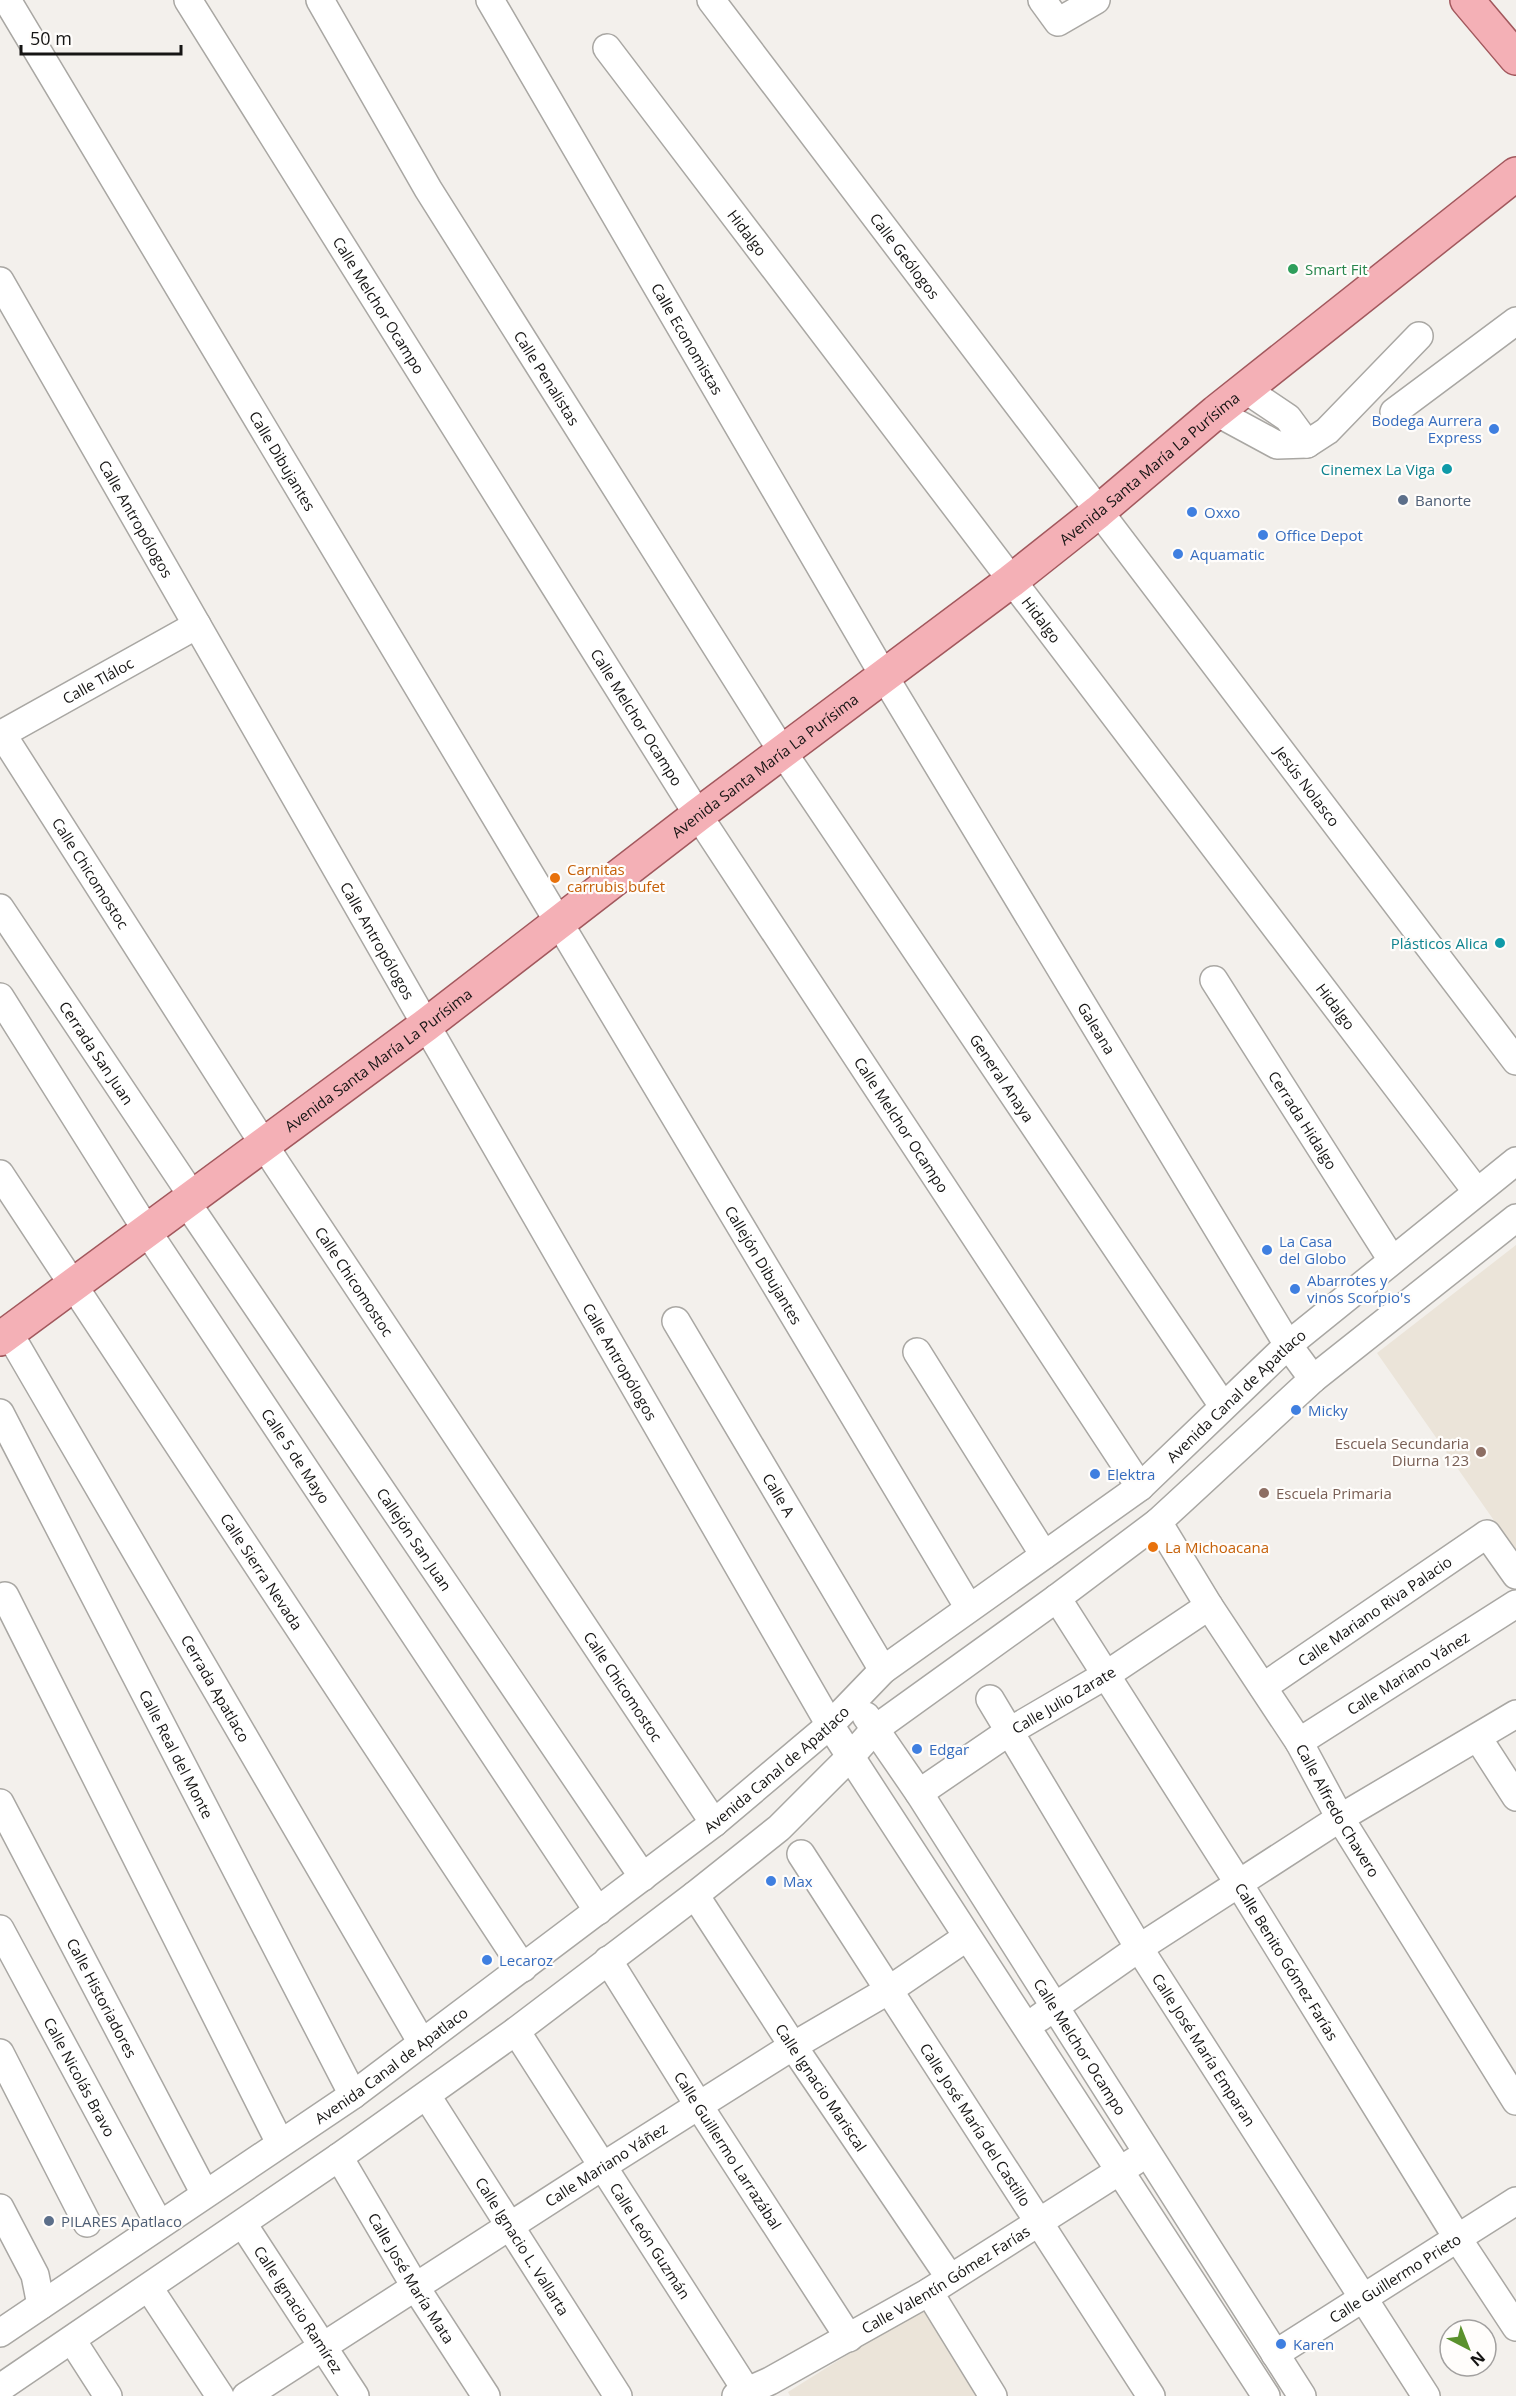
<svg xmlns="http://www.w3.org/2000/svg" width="1516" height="2396" font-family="'Open Sans',sans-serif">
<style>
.built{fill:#ebe4d9}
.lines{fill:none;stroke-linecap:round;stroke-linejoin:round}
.minor-casing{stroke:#a9a7a3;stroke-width:30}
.major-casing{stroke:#a2585d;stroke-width:36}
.minor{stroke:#fff;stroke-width:27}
.major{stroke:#f4b0b6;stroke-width:33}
.leisure-dot{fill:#2e9e5b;stroke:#fffdfb;stroke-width:2}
.shop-dot{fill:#3f7fe0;stroke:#fffdfb;stroke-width:2}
.culture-dot{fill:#0f9aa8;stroke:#fffdfb;stroke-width:2}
.service-dot{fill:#5c6f8a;stroke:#fffdfb;stroke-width:2}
.food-dot{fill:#e8710a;stroke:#fffdfb;stroke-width:2}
.education-dot{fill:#8d6e63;stroke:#fffdfb;stroke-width:2}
.labels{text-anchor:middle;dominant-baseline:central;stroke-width:4.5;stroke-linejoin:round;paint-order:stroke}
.street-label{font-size:15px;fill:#161514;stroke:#fffdfb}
.leisure-label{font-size:15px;fill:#27864d;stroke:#fffdfb;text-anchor:start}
.shop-label{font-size:15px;fill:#366cbe;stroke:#fffdfb;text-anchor:start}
.culture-label{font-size:15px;fill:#0d838f;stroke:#fffdfb;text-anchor:end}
.service-label{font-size:15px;fill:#4e5e75;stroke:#fffdfb;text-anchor:start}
.food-label{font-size:15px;fill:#c56008;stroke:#fffdfb;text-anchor:start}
.education-label{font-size:15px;fill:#785e54;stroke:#fffdfb;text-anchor:end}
</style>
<rect width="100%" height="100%" fill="#f3f0ec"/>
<path class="built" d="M1516,1245V1552L1377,1353Z
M925,2306L981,2396H790L788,2392Z"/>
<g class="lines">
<defs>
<g id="minor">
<path id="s1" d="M7,0L969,1608"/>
<path id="s2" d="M188,0L698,815L1140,1487"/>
<path id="s3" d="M320,0L428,189L782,751L1223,1406"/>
<path id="s4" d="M490,0L884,676L1288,1345L1313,1379"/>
<path id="s5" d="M711,0L1516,1061"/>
<path d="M1042,0L1058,22L1096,0"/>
<path id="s6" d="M607,48L1477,1192"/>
<path id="s7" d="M0,281L426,1025L830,1725L1266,2396"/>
<path d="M1245,389L1288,418L1307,444"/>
<path d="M1216,412L1277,445L1307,444L1327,431L1419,336"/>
<path d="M1394,412L1516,321"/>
<path id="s8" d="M2,734L277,1165L714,1823"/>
<path id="s9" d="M0,735L197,625"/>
<path id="s10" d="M0,908L193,1197"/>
<path id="s11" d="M1214,980L1392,1260"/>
<path id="s12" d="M0,997L147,1231L598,1911"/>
<path id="s13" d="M0,1174L523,1968"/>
<path id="s14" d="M187,1203L643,1877"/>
<path id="s15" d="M676,1321L883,1670"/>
<path id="s16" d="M9,1333L422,2043"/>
<path d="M917,1352L1044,1555"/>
<path id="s17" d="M0,1413L353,2095"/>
<path id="s18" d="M1158,1522L1209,1606L1299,1742L1340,1818L1516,2101"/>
<path d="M5,1596L280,2143"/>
<path id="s19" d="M1057,1598L1239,1884L1458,2239L1516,2327"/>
<path id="s20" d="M1263,1687L1487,1534L1516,1575"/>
<path id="s21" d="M990,1699L1139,1948L1426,2396"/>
<path id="s22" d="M866,1716L919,1793L1302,2396"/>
<path d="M1478,1738L1516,1797"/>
<path id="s23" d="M1299,1742L1516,1604"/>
<path id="s24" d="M919,1793L1010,1731L1106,1675L1209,1606"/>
<path id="s25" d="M0,1803L205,2194"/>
<path id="s26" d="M801,1854L1151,2396"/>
<path id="s27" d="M695,1895L793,2046L950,2278"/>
<path id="s28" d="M0,1929L159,2224"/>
<path id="s29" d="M608,1960L699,2106L849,2338"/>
<path d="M1039,2018L1139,1948L1340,1818L1516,1714"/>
<path id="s30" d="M516,2031L746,2390"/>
<path d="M0,2053L87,2223"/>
<path id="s31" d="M427,2096L618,2396"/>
<path id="s32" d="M339,2157L416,2288L486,2396"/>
<path d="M0,2208L35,2275L41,2305"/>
<path id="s33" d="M243,2224L355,2396"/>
<path d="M149,2288L220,2396"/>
<path d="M929,2292L993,2396"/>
<path id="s34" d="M0,2333L353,2095L714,1823L830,1725L883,1670L1140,1487L1288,1345L1516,1161"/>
<path d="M72,2340L108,2396"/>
<path id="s35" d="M1275,2354L1516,2201"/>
<path d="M0,2388L339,2157L516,2031L695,1895L779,1828L851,1756L875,1729L1057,1598L1158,1522L1313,1379L1516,1218"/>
<path id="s36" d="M246,2396L603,2166L793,2046L889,1990L967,1937"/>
<path id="s37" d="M736,2396L770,2381L929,2292L1135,2161"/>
</g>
<g id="major">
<path d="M1467,0L1516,58"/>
<path id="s38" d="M0,1339L426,1025L698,815L1011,581L1098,512L1216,412L1516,174"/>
</g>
</defs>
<use href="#minor" class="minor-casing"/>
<use href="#major" class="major-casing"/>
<use href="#minor" class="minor"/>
<use href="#major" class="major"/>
</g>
<circle class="leisure-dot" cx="1293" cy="269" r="6"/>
<g class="shop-dot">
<circle cx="1494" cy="429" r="6"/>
<circle cx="1192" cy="512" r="6"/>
<circle cx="1263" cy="535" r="6"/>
<circle cx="1178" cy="554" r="6"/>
<circle cx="1267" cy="1250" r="6"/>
<circle cx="1295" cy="1289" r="6"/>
<circle cx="1296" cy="1410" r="6"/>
<circle cx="1095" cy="1474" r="6"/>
<circle cx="917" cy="1749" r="6"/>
<circle cx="771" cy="1881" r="6"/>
<circle cx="487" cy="1960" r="6"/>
<circle cx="1281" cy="2344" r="6"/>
</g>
<g class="culture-dot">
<circle cx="1447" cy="469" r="6"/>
<circle cx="1500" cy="943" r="6"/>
</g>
<g class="service-dot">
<circle cx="1403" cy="500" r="6"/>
<circle cx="49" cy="2221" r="6"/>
</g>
<g class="food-dot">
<circle cx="555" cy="878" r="6"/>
<circle cx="1153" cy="1547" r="6"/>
</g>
<g class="education-dot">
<circle cx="1481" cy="1452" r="6"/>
<circle cx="1264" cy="1493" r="6"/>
</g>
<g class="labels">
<g class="street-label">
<text stroke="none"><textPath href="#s6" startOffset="232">Hidalgo</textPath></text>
<text stroke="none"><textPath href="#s5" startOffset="321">Calle Geólogos</textPath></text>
<text stroke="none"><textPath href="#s2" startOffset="360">Calle Melchor Ocampo</textPath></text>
<text stroke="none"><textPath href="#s4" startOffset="392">Calle Economistas</textPath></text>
<text stroke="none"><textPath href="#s3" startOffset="441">Calle Penalistas</textPath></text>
<text stroke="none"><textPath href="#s1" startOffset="537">Calle Dibujantes</textPath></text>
<text stroke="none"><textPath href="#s38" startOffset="1442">Avenida Santa María La Purísima</textPath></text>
<text stroke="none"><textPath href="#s7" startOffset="274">Calle Antropólogos</textPath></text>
<text stroke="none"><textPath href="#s6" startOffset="718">Hidalgo</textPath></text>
<text stroke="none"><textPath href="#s9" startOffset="112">Calle Tláloc</textPath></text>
<text stroke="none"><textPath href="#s2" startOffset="846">Calle Melchor Ocampo</textPath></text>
<text stroke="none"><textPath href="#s38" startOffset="956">Avenida Santa María La Purísima</textPath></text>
<text stroke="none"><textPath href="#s5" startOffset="987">Jesús Nolasco</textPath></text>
<text stroke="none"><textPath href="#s8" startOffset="165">Calle Chicomostoc</textPath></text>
<text stroke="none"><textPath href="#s7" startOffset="760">Calle Antropólogos</textPath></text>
<text stroke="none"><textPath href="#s6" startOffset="1204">Hidalgo</textPath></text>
<text stroke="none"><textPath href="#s4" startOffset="1194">Galeana</textPath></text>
<text stroke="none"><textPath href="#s10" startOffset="174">Cerrada San Juan</textPath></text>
<text stroke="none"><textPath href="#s38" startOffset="470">Avenida Santa María La Purísima</textPath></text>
<text stroke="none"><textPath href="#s3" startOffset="1276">General Anaya</textPath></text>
<text stroke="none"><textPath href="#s11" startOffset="166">Cerrada Hidalgo</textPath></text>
<text stroke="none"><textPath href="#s2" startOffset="1332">Calle Melchor Ocampo</textPath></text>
<text stroke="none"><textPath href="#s1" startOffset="1474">Callejón Dibujantes</textPath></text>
<text stroke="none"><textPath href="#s8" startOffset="651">Calle Chicomostoc</textPath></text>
<text stroke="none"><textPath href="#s7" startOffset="1246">Calle Antropólogos</textPath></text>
<text stroke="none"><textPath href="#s34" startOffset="1554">Avenida Canal de Apatlaco</textPath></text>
<text stroke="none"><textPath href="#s12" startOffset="546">Calle 5 de Mayo</textPath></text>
<text stroke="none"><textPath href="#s15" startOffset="202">Calle A</textPath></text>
<text stroke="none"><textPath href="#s14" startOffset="406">Callejón San Juan</textPath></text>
<text stroke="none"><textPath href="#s13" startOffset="476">Calle Sierra Nevada</textPath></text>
<text stroke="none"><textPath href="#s20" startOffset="135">Calle Mariano Riva Palacio</textPath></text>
<text stroke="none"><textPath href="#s23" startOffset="129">Calle Mariano Yánez</textPath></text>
<text stroke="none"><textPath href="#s8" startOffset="1137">Calle Chicomostoc</textPath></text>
<text stroke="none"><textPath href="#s16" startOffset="411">Cerrada Apatlaco</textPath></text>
<text stroke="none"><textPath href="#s24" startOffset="172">Calle Julio Zarate</textPath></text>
<text stroke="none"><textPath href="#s17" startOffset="384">Calle Real del Monte</textPath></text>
<text stroke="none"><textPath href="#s34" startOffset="960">Avenida Canal de Apatlaco</textPath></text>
<text stroke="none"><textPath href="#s18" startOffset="340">Calle Alfredo Chavero</textPath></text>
<text stroke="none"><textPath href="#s19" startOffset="430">Calle Benito Gómez Farías</textPath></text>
<text stroke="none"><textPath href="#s25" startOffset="220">Calle Historiadores</textPath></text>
<text stroke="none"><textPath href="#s22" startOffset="394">Calle Melchor Ocampo</textPath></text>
<text stroke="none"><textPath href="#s21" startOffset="411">Calle José María Emparan</textPath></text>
<text stroke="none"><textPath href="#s34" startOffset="474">Avenida Canal de Apatlaco</textPath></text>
<text stroke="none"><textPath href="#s28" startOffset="168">Calle Nicolás Bravo</textPath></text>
<text stroke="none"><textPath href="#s27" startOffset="230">Calle Ignacio Mariscal</textPath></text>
<text stroke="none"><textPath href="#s26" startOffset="322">Calle José María del Castillo</textPath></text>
<text stroke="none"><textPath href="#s29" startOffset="225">Calle Guillermo Larrazábal</textPath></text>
<text stroke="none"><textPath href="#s36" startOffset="428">Calle Mariano Yáñez</textPath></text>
<text stroke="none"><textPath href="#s30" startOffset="249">Calle León Guzmán</textPath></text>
<text stroke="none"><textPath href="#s31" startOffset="178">Calle Ignacio L. Vallarta</textPath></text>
<text stroke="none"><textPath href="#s32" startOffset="141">Calle José María Mata</textPath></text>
<text stroke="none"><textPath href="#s35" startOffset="142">Calle Guillermo Prieto</textPath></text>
<text stroke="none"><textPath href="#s37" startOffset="240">Calle Valentín Gómez Farías</textPath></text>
<text stroke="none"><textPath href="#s33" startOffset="102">Calle Ignacio Ramírez</textPath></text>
</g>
<g class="leisure-label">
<text x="1305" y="269">Smart Fit</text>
</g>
<g class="shop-label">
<text x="1482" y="420" text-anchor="end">Bodega Aurrera<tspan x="1482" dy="17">Express</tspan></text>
<text x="1204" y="512">Oxxo</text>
<text x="1275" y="535">Office Depot</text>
<text x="1190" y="554">Aquamatic</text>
<text x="1279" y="1241">La Casa<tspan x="1279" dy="17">del Globo</tspan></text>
<text x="1307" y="1280">Abarrotes y<tspan x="1307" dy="17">vinos Scorpio's</tspan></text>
<text x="1308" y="1410">Micky</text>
<text x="1107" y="1474">Elektra</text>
<text x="929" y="1749">Edgar</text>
<text x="783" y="1881">Max</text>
<text x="499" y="1960">Lecaroz</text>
<text x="1293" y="2344">Karen</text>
</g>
<g class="culture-label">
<text x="1435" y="469">Cinemex La Viga</text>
<text x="1488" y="943">Plásticos Alica</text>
</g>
<g class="service-label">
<text x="1415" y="500">Banorte</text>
<text x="61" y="2221">PILARES Apatlaco</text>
</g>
<g class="food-label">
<text x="567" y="869">Carnitas<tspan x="567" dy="17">carrubis bufet</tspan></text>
<text x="1165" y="1547">La Michoacana</text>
</g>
<g class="education-label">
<text x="1469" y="1443">Escuela Secundaria<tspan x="1469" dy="17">Diurna 123</tspan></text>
<text x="1276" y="1493" text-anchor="start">Escuela Primaria</text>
</g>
</g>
<g transform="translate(1468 2348) rotate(138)"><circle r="28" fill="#fffdfb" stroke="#a2a09f" stroke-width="1.5"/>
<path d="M0-4.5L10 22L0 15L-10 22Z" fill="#5a912c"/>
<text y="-9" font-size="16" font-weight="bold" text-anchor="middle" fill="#161514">N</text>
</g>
<path d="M21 45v9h160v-9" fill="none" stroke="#161514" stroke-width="3"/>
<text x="30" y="45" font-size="18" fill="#161514" stroke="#fffdfb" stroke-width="4.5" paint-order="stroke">50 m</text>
</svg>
